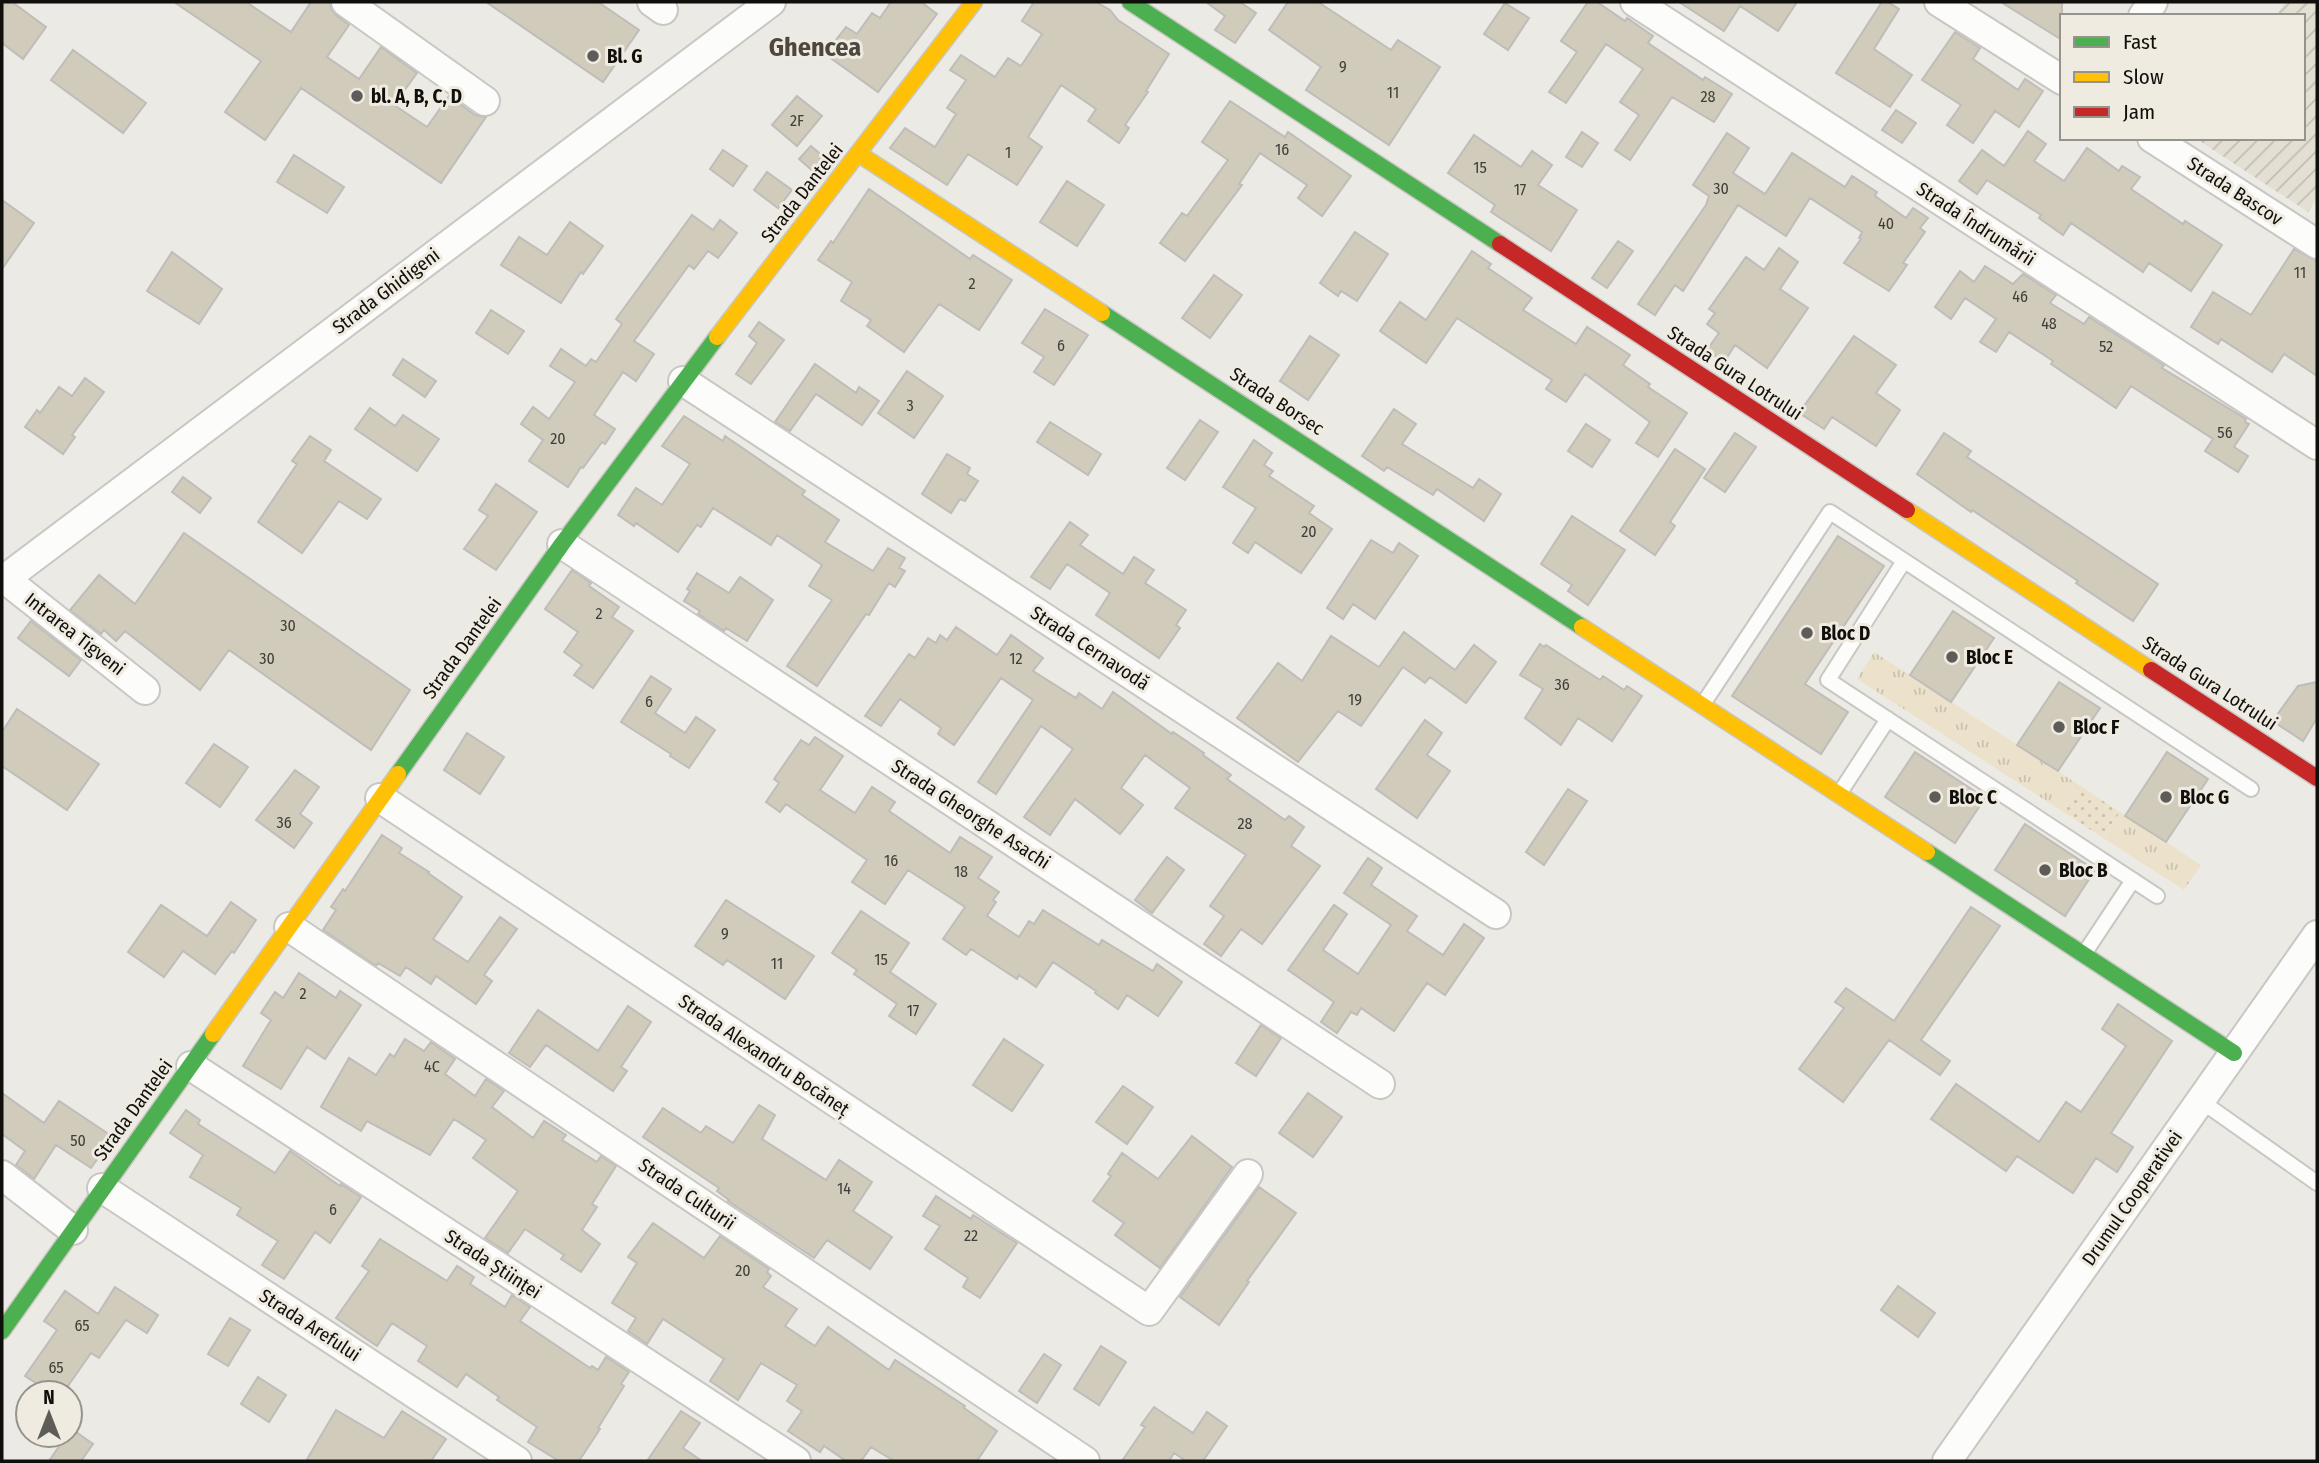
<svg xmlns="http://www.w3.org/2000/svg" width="2319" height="1463" font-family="'Fira Sans Condensed',sans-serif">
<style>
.industrial{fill:url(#industrial-furrows)}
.grass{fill:url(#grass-tufts)}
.park{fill:url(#park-dots)}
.building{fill:#d1cbbc;stroke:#bebdb9;stroke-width:2}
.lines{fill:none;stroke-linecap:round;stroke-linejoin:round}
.lane-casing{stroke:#c9c7c3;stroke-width:18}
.street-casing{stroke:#c9c7c3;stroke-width:32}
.fast-casing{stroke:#c9c7c3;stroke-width:19}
.slow-casing{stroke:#c9c7c3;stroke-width:19}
.jam-casing{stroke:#c9c7c3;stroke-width:19}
.lane{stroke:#fcfcfb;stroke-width:14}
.street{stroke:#fcfcfb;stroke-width:28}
.fast{stroke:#4caf50;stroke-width:16}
.slow{stroke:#ffc107;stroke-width:16}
.jam{stroke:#c62828;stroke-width:16}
.poi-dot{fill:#5d5c58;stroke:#efebe1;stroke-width:2.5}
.labels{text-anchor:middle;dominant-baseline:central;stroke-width:6;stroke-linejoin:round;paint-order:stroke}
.number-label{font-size:16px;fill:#403e38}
.poi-label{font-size:19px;font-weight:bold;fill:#100f0c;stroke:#efebe1;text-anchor:start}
.street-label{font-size:19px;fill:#100f0c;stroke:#efebe1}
.district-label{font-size:26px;font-weight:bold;fill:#4c4840;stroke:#efebe1}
</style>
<defs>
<pattern id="industrial-furrows" width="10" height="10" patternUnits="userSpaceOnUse" patternTransform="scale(1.75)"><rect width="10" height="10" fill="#e4dfd3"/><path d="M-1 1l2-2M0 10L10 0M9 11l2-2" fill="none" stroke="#c3beb4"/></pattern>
<pattern id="grass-tufts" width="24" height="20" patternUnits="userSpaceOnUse" patternTransform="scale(1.75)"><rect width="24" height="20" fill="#ece2cb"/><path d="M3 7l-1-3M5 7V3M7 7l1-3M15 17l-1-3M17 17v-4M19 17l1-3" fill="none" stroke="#c9c1ad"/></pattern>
<pattern id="park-dots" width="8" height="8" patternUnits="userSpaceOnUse" patternTransform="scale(1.75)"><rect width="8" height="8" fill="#ece2cb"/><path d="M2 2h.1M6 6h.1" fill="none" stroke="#c9c1ad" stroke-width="1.8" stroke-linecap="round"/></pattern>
</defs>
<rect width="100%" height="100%" fill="#eceae4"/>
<path class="industrial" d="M2285,2H2317V198L2308,212L2195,138H2303V16H2276Z"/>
<path class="grass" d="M1874,652L2079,785L2062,811L1857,679Z
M2120,812L2201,865L2184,890L2103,838Z"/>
<path class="park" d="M2079,785L2120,812L2103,838L2062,811Z"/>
<path class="building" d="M2,2H12L46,27L23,59L2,43Z
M174,2H246L291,32L311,2H330L331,9L336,15L349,25L327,57L359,79L381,47L417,73L394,105L427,127L449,96L475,115L486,117L441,183L301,88L265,140L225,112L261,61Z
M486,2H598L639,30L603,82Z
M891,2H921L937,14L878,92L825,54L846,27L857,34L872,13L880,18Z
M1034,2H1096L1110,10L1118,20L1169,54L1146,91L1148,92L1125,125L1129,128L1119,143L1088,121L1096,109L1061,85L1028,137L1042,147L1017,185L968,154L947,185L890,148L905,128L935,147L956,114L947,108L966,80L950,70L961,55L995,77L1008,58L1021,66L1042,34L1022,21Z
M1206,2H1240L1256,13L1235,43L1215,30L1225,16Z
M1288,2H1318L1391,50L1398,40L1440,67L1389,145L1306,90L1321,67L1269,30Z
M1588,2H1597L1625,21L1627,18L1653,36L1648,43L1703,80L1705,77L1732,94L1714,122L1672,97L1630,160L1615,150L1639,115L1620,102L1643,69L1606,44L1566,103L1549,92L1577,52L1561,41Z
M1679,2H1797L1778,31L1740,6L1724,31Z
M1882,2H1888L1899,9L1874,49L1912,75L1890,107L1836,73Z
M2001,2H2062V40Z
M1505,3L1529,18L1508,50L1484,34Z
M1955,32L1980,48L1973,59L2018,90L2025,79L2043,91L2019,127L1995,111L1973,143L1947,125L1961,105L1922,80Z
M73,50L146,103L123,133L51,80Z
M797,96L822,116L797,146L772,125Z
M1230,101L1285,137L1288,132L1351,176L1322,216L1298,198L1307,185L1260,153L1239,184L1242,185L1185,261L1160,243L1182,213L1187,216L1228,160L1202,142Z
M1896,110L1916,123L1902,143L1882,130Z
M2028,131L2046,144L2034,161L2064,181L2087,148L2119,171L2122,166L2140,177L2131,189L2183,224L2185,221L2222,245L2191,291L2149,263L2143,272L2071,223L2063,235L2039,218L2041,215L1987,180L1977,194L1959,181L1982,150L2004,166Z
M1582,132L1598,143L1582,167L1566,157Z
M1727,133L1749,148L1733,173L1765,194L1792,153L1845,187L1852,176L1877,192L1875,196L1906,218L1913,208L1928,218L1920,228L1925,232L1903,263L1907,265L1889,291L1844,263L1861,239L1859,238L1862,232L1810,198L1786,236L1738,205L1683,291L1675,285L1655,315L1638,304L1706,205L1709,196L1693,185Z
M1474,135L1521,167L1532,151L1552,165L1538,185L1577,210L1551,251L1491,212L1495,205L1448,173Z
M811,146L826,159L815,173L799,159Z
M723,150L747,166L733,186L710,169Z
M294,155L344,187L327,213L277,182Z
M767,172L792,190L778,208L754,190Z
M1067,181L1104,205L1077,246L1040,222Z
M869,189L970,259L973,255L1012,280L979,330L939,304L904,352L867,326L871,320L841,301L852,282L818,260L831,241L833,243Z
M2,200L34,223L2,269Z
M692,215L713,230L720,220L737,233L718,258L708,251L694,269L689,265L634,341L654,354L636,381L623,372L594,415L615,429L605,444L602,442L583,468L581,467L568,487L529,461L543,440L521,424L533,407L549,419L575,382L550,366L561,349L586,366L591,359L596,362L622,324L616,319Z
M570,222L603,246L583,274L581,272L561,303L501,265L519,237L547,255Z
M1355,232L1388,254L1357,301L1341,291L1338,296L1320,283Z
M1618,241L1633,251L1607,288L1592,278Z
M1779,248L1798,262L1780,289L1808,308L1767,368L1735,345L1724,362L1707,350L1719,333L1707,324L1715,313L1709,309L1746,257L1764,270Z
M2294,249L2317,261V376L2284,354L2272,372L2221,339L2218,344L2191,327L2213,292L2251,315Z
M1472,251L1491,264L1488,268L1532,298L1523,310L1576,344L1587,327L1630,355L1623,365L1650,384L1648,387L1687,413L1658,457L1636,443L1650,422L1585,374L1566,402L1546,389L1552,380L1457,318L1426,363L1380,331L1400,302L1426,320Z
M172,252L222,289L199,324L147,291Z
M1985,266L2013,284L2023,274L2056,295L2050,303L2084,324L2089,317L2164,365L2162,368L2246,419L2245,422L2249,424L2234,447L2248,456L2238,472L2205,451L2213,439L2131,386L2116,408L2051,364L2053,361L2009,332L1996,352L1980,342L1996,319L1965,298L1951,319L1935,307L1960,271L1974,282Z
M1214,275L1242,295L1210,338L1182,318Z
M1045,309L1088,335L1054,385L1034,372L1044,357L1022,343Z
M491,310L524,331L508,354L476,333Z
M759,322L784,340L751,384L736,374L757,343L749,336Z
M1310,336L1339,355L1308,400L1280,381Z
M1854,336L1896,365L1876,393L1900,410L1876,446L1832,417L1824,429L1799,413Z
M403,359L436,381L425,397L393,375Z
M815,364L856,393L859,387L879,401L862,425L816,394L790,431L775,422Z
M907,371L943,396L914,438L878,413Z
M85,378L104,392L72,435L75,437L63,454L25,427L37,410L40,413L59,387L72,396Z
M370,408L395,426L403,415L439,439L417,471L355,429Z
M1394,409L1416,424L1402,444L1473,488L1479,479L1501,494L1484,521L1437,489L1433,495L1387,467L1384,471L1362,456Z
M684,416L723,441L725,436L805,491L802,495L839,520L825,542L873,571L888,548L905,558L899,568L905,571L895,587L889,583L869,615L866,614L817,686L787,666L832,600L809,586L822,565L777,535L771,545L713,508L701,527L697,525L678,552L636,523L634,526L618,515L636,488L662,505L690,464L662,446Z
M1200,420L1218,432L1185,480L1167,468Z
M1050,422L1101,454L1088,475L1037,442Z
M1586,424L1610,440L1592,467L1568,451Z
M1735,433L1756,447L1725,492L1704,478Z
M1944,433L1971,451L1967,457L2158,584L2133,621L2076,583L2078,581L1972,510L1971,512L1917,474Z
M310,436L331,450L324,461L381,499L367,519L339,501L302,553L258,522L297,464L292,461Z
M1254,440L1272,453L1264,465L1273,471L1269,476L1314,506L1309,513L1332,529L1301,573L1255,542L1248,553L1233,543L1256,508L1223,487Z
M1675,449L1705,469L1670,522L1675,526L1655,555L1620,531Z
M947,454L970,468L967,474L978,481L965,501L960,499L951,513L922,494Z
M183,477L211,498L200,513L172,492Z
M496,484L537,512L496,570L464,549L488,516L479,510Z
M1572,516L1625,550L1588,605L1568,591L1572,585L1541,564Z
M1070,522L1088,535L1080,545L1123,574L1134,557L1154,570L1145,583L1186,610L1176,625L1180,628L1159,658L1096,615L1110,593L1067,564L1050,589L1031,577Z
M184,533L410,690L371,750L229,650L200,690L125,631L116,641L104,630L101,634L70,610L99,575L135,604Z
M1838,536L1884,566L1805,684L1848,712L1821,754L1732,696Z
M1371,540L1393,553L1399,543L1418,556L1375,619L1353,604L1343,619L1327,608Z
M572,570L591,583L589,586L619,607L612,617L633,631L593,688L574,675L582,665L564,652L578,632L545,609Z
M697,573L729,593L740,577L773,600L747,641L726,628L724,631L698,614L700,611L684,601L690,591L687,589Z
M1953,611L1994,638L1951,702L1910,675Z
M31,621L81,660L69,676L18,638Z
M956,627L997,655L1011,635L1043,658L1033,671L1076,698L1079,693L1102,709L1113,692L1172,734L1173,732L1204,753L1203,755L1231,775L1227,779L1285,820L1289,816L1304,827L1291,846L1320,866L1262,944L1241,929L1221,956L1204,944L1224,916L1210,906L1246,855L1175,808L1190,788L1145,755L1121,788L1143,805L1120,834L1075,799L1050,835L1024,817L1073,749L1041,726L996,794L978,782L1033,700L1001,678L954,745L938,734L941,728L900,699L881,726L865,716L909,654L915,658L928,638L936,643L940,635L947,640Z
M1404,632L1455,670L1474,645L1496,662L1466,703L1430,677L1425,683L1403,667L1361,726L1338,711L1298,762L1237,718L1278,663L1302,681L1331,636L1379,667Z
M1540,644L1544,647L1546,645L1600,680L1603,676L1624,690L1627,686L1642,696L1612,741L1578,718L1561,745L1525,718L1543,689L1520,675Z
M651,676L671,689L655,713L685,733L696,717L715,730L689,768L670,756L671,754L621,722Z
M2059,682L2100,708L2058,771L2017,745Z
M2317,682V718L2303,741L2277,724L2281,718L2277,715L2298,686Z
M17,709L99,764L67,810L2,766V732Z
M1425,720L1442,733L1427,755L1450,771L1417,818L1376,789Z
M467,733L504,757L480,794L444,770Z
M815,737L843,756L820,790L855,813L872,787L895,802L889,811L950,853L960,837L992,857L978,878L999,892L993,900L996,902L987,916L1019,937L1029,921L1034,924L1043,910L1099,945L1102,940L1153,971L1157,964L1182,982L1158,1016L1127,995L1118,1009L1095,993L1096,991L1053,962L1036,987L1019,975L1017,979L971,949L966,955L943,939L965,907L908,870L885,904L852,882L867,860L786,804L780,812L766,802L779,783L774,779L801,740L809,745Z
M214,744L248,767L220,807L186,783Z
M1915,752L1985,798L1955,843L1885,797Z
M2167,752L2208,779L2166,842L2125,816Z
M295,770L319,787L300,814L312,823L294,848L256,820Z
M1568,789L1587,801L1544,865L1526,852Z
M2025,824L2095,870L2065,916L1995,870Z
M382,835L402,848L399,853L429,872L428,873L462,897L433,939L468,962L500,917L517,929L484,975L492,981L476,1004L436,976L431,984L406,967L400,976L378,963L376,966L323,930L336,910L331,907L343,889L345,891Z
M1167,857L1184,870L1152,913L1135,900Z
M1368,858L1382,868L1371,885L1417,916L1407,931L1443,955L1464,924L1484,938L1445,995L1427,983L1394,1031L1361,1008L1357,1015L1351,1012L1337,1033L1321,1022L1334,1002L1288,970L1334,905L1347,914L1323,950L1358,974L1391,925L1344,893Z
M726,900L814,956L785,999L727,960L723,965L695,946Z
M231,902L256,920L234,953L232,951L215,974L183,951L164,977L128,952L161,905L207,936Z
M1971,907L2000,926L1921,1040L1950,1061L1940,1075L1889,1040L1843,1102L1799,1069L1844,1008L1835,1002L1846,988L1894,1021Z
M861,911L909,943L890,972L936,1004L916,1034L889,1016L897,1004L854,974L857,970L832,953Z
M299,973L336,998L340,991L361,1005L325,1059L307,1047L281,1089L243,1066L271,1020L261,1013L275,992L283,998Z
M2118,1004L2172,1041L2111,1133L2133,1147L2117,1172L2096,1158L2073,1193L2017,1156L2006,1171L1931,1119L1956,1084L2039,1142L2066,1102L2081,1112L2126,1046L2102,1029Z
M628,1006L651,1022L621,1067L627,1071L613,1091L546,1045L530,1067L509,1053L538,1010L598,1051Z
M1261,1025L1281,1038L1256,1076L1236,1063Z
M405,1039L424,1051L431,1042L455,1059L445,1074L475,1096L486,1079L504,1091L492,1107L533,1138L544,1121L566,1135L562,1140L597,1162L601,1156L616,1166L592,1204L597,1207L582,1230L600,1244L581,1272L561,1259L564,1255L525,1229L508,1253L485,1238L518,1191L473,1158L486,1140L454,1119L430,1155L367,1121L361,1131L321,1107L349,1058L376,1075L390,1054L394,1057Z
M1004,1039L1043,1065L1012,1111L973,1085Z
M1123,1086L1153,1107L1127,1144L1096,1122Z
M2,1093L44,1123L59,1101L113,1137L91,1168L56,1145L34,1179L16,1165L25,1151L2,1134Z
M1308,1093L1342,1117L1313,1157L1279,1133Z
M759,1105L775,1115L762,1139L826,1180L839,1160L872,1182L853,1211L892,1237L870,1269L827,1240L814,1258L728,1201L729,1200L717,1191L719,1188L643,1137L663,1108L701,1133L706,1126L733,1143Z
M186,1110L200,1120L198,1124L275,1173L290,1151L340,1186L341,1184L361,1197L330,1243L315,1232L284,1279L262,1265L278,1241L237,1215L241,1208L190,1177L203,1155L170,1133Z
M1192,1136L1232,1167L1160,1268L1115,1235L1124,1223L1093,1201L1111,1176L1108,1174L1122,1153L1158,1179Z
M1259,1187L1296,1213L1247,1281L1249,1282L1219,1325L1180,1297Z
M936,1196L971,1219L973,1215L1017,1243L980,1298L963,1287L968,1278L925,1249L940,1226L923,1216Z
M653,1223L704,1258L720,1236L769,1269L767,1272L771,1276L763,1287L797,1309L785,1326L815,1346L828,1327L889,1370L895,1360L965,1406L964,1408L997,1431L977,1461H894L871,1447L861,1461H846L824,1446L820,1452L788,1431L802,1411L787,1401L797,1385L761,1363L738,1400L710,1381L724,1359L663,1319L647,1344L628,1331L636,1318L612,1303L637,1263L628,1257Z
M380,1239L447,1281L457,1266L474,1277L470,1284L505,1307L512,1295L530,1307L520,1321L590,1368L592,1366L598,1370L606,1357L629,1372L621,1384L624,1386L598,1428L600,1429L579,1461H559L528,1442L537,1427L497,1400L499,1397L466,1374L457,1387L418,1361L427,1346L392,1323L377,1346L336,1318L369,1271L362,1266Z
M1898,1286L1935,1313L1918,1337L1881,1310Z
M115,1287L158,1315L147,1333L126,1320L99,1358L91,1353L63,1393H51L25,1376L57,1330L44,1321L65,1291L98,1314Z
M230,1318L250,1330L228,1366L208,1354Z
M1101,1346L1126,1362L1099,1405L1074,1389Z
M1044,1354L1061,1365L1037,1403L1019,1391Z
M258,1377L286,1395L269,1422L241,1404Z
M1154,1407L1193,1433L1207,1412L1227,1426L1203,1461H1186L1174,1453L1169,1461H1122L1145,1427L1141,1425Z
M336,1410L384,1438L402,1411L446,1439L431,1461H306Z
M681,1411L700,1423L683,1448L702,1461H647Z
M72,1429L93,1444L81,1461H49L67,1435H70Z"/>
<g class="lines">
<defs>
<path id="lane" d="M1904,561L1828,680L2157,896
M1703,704L1830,512L2251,789
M1839,794L1888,719
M2084,954L2133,880
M2201,1101L2317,1183"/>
<path id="street" d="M346,2L485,101
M652,2L663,10
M1635,2L2317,445
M1939,2L2062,80
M2143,16L2153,2
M2152,138L2317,244
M683,381L1496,914
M562,544L1380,1084
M5,579L145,690
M2,581L771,2
M380,798L1149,1311L1248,1174
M289,927L1085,1461
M191,1066L796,1461
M2,1175L73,1230
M102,1188L517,1461
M1947,1461L2317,935"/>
<path id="fast" d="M1130,2L1500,244
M1102,313L1582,627
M398,774L562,544L717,337
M1927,852L2234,1053
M2,1331L213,1034"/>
<path id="slow" d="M859,154L1102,313
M717,337L974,2
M1907,510L2151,670
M1582,627L1927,852
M213,1034L398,774"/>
<path id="jam" d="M1500,244L1907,510
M2151,670L2317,778"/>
</defs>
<use href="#lane" class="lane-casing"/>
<use href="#street" class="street-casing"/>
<use href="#fast" class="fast-casing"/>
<use href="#slow" class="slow-casing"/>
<use href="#jam" class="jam-casing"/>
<use href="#lane" class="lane"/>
<use href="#street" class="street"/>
<use href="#fast" class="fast"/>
<use href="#slow" class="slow"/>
<use href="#jam" class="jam"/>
</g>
<g class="poi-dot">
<circle cx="593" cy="56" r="7"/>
<circle cx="357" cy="96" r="7"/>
<circle cx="1807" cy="633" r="7"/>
<circle cx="1952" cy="657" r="7"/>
<circle cx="2059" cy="727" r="7"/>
<circle cx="1935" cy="797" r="7"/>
<circle cx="2166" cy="797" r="7"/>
<circle cx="2045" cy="870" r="7"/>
</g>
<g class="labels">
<g class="number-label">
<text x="1343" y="66">9</text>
<text x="1393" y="92">11</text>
<text x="1708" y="96">28</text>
<text x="797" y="120">2F</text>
<text x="1282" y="149">16</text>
<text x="1008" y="152">1</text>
<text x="1480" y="167">15</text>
<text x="1721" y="188">30</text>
<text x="1520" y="189">17</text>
<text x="1886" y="223">40</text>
<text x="2300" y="272">11</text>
<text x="972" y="283">2</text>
<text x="2020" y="296">46</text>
<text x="2049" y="323">48</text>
<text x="1061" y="345">6</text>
<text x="2106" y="346">52</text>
<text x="910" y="405">3</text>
<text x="2225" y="432">56</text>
<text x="558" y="438">20</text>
<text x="1309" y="531">20</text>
<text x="599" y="613">2</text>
<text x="288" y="625">30</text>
<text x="267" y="658">30</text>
<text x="1016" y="658">12</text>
<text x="1562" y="684">36</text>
<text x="1355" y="699">19</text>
<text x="649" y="701">6</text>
<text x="284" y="822">36</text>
<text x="1245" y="823">28</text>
<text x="891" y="860">16</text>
<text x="961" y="871">18</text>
<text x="725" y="933">9</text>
<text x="881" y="959">15</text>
<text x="777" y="963">11</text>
<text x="303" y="993">2</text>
<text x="913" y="1010">17</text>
<text x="432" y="1066">4C</text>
<text x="78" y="1140">50</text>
<text x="844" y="1188">14</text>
<text x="333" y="1209">6</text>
<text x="971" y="1235">22</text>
<text x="743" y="1270">20</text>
<text x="82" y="1325">65</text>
<text x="56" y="1367">65</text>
</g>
<g class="poi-label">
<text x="607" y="56">Bl. G</text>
<text x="371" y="96">bl. A, B, C, D</text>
<text x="1821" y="633">Bloc D</text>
<text x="1966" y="657">Bloc E</text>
<text x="2073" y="727">Bloc F</text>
<text x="1949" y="797">Bloc C</text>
<text x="2180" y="797">Bloc G</text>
<text x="2059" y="870">Bloc B</text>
</g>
<g class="street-label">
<text transform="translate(2235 191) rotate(33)">Strada Bascov</text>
<text transform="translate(802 193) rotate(-52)">Strada Dantelei</text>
<text transform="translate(1976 224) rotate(33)">Strada Îndrumării</text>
<text transform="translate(386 291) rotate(-37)">Strada Ghidigeni</text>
<text transform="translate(1735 373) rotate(33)">Strada Gura Lotrului</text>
<text transform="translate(1277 401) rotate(33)">Strada Borsec</text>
<text transform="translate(75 634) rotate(38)">Intrarea Tigveni</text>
<text transform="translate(462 648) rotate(-54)">Strada Dantelei</text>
<text transform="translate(1090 648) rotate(33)">Strada Cernavodă</text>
<text transform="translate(2210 683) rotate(33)">Strada Gura Lotrului</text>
<text transform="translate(971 814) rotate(33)">Strada Gheorghe Asachi</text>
<text transform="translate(764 1055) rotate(34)">Strada Alexandru Bocăneț</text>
<text transform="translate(133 1110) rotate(-54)">Strada Dantelei</text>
<text transform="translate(687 1194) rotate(34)">Strada Culturii</text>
<text transform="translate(2132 1198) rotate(-55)">Drumul Cooperativei</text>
<text transform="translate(493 1264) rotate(33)">Strada Științei</text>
<text transform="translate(310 1325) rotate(33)">Strada Arefului</text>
</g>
<g class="district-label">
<text x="815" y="47">Ghencea</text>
</g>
</g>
<rect width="2319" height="1463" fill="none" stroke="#100f0c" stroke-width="7"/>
<rect x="2060" y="14" width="245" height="126" fill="#efebe1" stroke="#96938c" stroke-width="2"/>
<rect x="2074" y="37" width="35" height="10" fill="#4caf50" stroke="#96938c" stroke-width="2"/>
<text x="2123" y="49" font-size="21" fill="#100f0c">Fast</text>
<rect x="2074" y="72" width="35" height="10" fill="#ffc107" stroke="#96938c" stroke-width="2"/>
<text x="2123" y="84" font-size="21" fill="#100f0c">Slow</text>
<rect x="2074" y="107" width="35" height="10" fill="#c62828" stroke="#96938c" stroke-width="2"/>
<text x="2123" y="119" font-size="21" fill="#100f0c">Jam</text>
<g transform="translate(49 1414)"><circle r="33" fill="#efebe1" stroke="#96938c" stroke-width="2"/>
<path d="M0-5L12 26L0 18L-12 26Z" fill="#5d5c58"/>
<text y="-10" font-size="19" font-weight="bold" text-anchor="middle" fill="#100f0c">N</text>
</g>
</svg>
